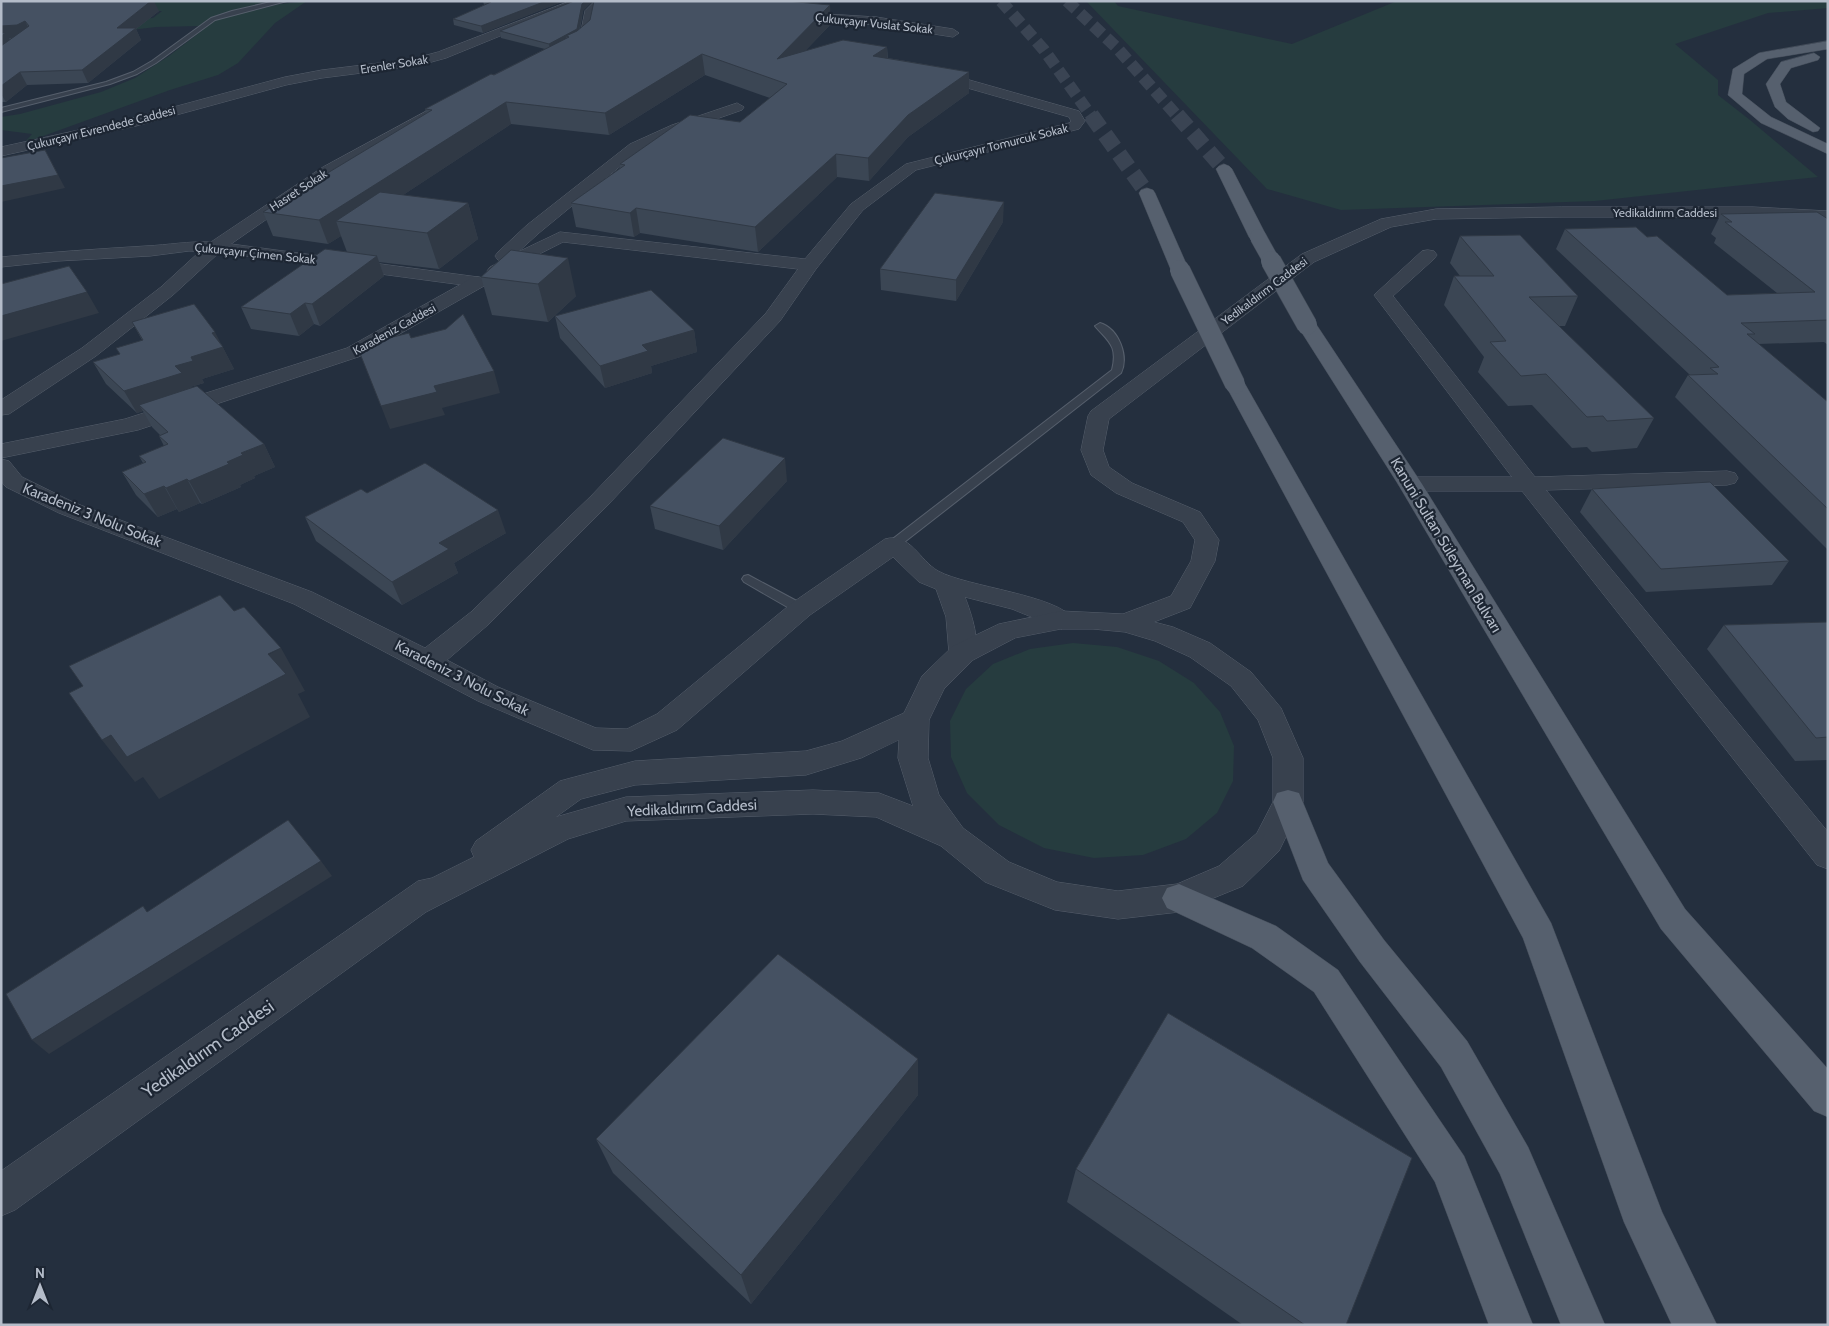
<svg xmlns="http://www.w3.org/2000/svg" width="1829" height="1326" viewBox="0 0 1829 1326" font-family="Cabin,sans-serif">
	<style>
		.green { fill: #263c3f }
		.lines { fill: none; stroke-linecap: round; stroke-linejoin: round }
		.primary-tunnel-far1 { stroke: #3a4453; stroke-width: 12; stroke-dasharray: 12 6; stroke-linecap: butt }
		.primary-tunnel { stroke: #3a4453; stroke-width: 16; stroke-dasharray: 16 8; stroke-linecap: butt }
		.service-casing { stroke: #565f6c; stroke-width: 2 }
		.minor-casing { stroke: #565f6c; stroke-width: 1 }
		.tertiary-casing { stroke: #565f6c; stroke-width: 1 }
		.primary-casing { stroke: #414a57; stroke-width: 1 }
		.service { fill: #38414e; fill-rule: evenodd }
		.minor { fill: #38414e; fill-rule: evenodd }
		.tertiary { fill: #38414e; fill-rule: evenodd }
		.primary { fill: #56606e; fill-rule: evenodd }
		.primary-bridge-far1-casing { stroke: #414a57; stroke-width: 17; stroke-linecap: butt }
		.primary-bridge-casing { stroke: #414a57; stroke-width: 21; stroke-linecap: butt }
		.primary-bridge-far1 { stroke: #56606e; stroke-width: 16 }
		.primary-bridge { stroke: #56606e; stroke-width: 20 }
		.wall { fill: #3b4654 }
		.shaded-wall { fill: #303945 }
		.building { fill: #455162; stroke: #303945 }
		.labels { text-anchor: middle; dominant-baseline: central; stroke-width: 4.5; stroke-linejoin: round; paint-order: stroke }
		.far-street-label { font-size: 12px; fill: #b4bcc9; stroke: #1d2633 }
		.street-label { font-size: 15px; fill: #b4bcc9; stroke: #1d2633 }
		.near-street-label { font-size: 18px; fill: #b4bcc9; stroke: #1d2633 }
	</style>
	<rect width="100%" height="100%" fill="#242f3e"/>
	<g class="green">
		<polygon points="120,1 268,1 219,15 200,26 156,27 123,31 101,20 153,18 162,11 140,11"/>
		<polygon points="307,1 275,23 238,63 218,75 170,90 24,143 32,134 1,130 1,117 20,114 101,92 135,78 169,56 217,19 280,4"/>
		<polygon points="1086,1 1114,1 1118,6 1292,44 1397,1 1828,1 1828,8 1768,13 1675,44 1718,80 1718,95 1750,120 1818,177 1595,201 1341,210 1267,189"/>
		<polygon points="1073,643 1117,647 1159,661 1194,683 1220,712 1234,746 1233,781 1217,813 1186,839 1143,855 1094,858 1044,848 999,825 967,793 951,757 950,721 966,689 993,664 1030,649"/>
	</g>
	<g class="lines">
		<g class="primary-tunnel-far1">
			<polyline points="1001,1 1044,50 1092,117"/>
			<polyline points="1067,1 1117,48 1178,117"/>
		</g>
		<g class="primary-tunnel">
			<polyline points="1091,115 1147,193"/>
			<polyline points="1177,115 1224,169"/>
		</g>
		<g class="service-casing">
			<g id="service">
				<polygon points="275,1 287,1 215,20 156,63 137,74 110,84 1,112 1,108 106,82 133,72 152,61 211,18 232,11"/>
				<path d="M 1100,323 C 1119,329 1129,356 1121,373 L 898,547 L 890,547 L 888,544 L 890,541 L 1112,370 C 1118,346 1109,342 1095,326 Z"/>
				<polygon points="748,575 806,606 808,609 806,612 796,612 744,582 742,579 744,576"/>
			</g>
		</g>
		<g class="minor-casing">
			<g id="minor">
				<polygon points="595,1 607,1 597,12 592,38 573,52 565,52 563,49 580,36 585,11"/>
				<polygon points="793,12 876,17 953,29 959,33 953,37 876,25 789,17 787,15"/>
				<path d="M 934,70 L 1079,111 L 1085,121 L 1079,129 L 916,170 L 863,210 L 816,269 L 780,321 L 607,506 L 489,624 L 447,660 L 498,687 L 596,728 L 627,729 L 657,714 L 792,603 L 885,539 C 910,532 919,560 938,571 C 967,587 1059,595 1074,620 L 1070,626 L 1061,629 L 1012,609 L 965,597 C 971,613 982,644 973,660 L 963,663 L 953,660 L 949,653 L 946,617 L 936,589 L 919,582 L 893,557 L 810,615 L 677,730 L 631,751 L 593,750 L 478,701 L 294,604 L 59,513 L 6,487 L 1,481 L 1,459 L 9,461 L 22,477 L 75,503 L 312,592 L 425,648 L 471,612 L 591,496 L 766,313 L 798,269 L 563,242 L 496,276 L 490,275 L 487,271 L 490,267 L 502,261 L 498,260 L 495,256 L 498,252 L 527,225 L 630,144 L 672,125 L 737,103 L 744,107 L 742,110 L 682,131 L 640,150 L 539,233 L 518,252 L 560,232 L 805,259 L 851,204 L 906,164 L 1069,123 L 1071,121 L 1069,117 L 929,77 L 928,74 Z"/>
				<path d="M 434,107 L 439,108 L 441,111 L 439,114 L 333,173 L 231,244 L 478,277 L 484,278 L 487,282 L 484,286 L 478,287 L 215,252 L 189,251 L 150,256 L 58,261 L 1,267 L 1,257 C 50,252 98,249 146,246 C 168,245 189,241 211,242 L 323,167 Z"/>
				<polygon points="1428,250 1434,251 1437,255 1434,259 1393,296 1535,477 1727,471 1735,473 1738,478 1735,483 1727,485 1546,490 1828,832 1828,869 1817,865 1522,491 1410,491 1402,489 1398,484 1402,479 1410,477 1512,477 1374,295 1422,251"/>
			</g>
		</g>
		<g class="tertiary-casing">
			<g id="tertiary">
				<polygon points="570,1 586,1 446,58 417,66 322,78 286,85 136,126 1,156 1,147 129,119 285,77 322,70 412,59 438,52"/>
				<path d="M 1562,207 L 1753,207 L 1828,211 L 1828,221 L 1753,217 L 1562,217 L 1436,219 L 1391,227 L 1314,262 L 1109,419 L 1103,450 L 1109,467 L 1132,483 L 1200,512 L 1219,540 L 1215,561 L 1190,608 L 1154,622 L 1173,627 L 1210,643 L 1251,672 L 1281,708 L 1303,758 L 1303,802 L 1279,851 L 1243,886 L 1179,912 L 1118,919 L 1055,910 L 985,882 L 941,846 L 876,817 L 813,814 L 626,821 L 568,839 L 426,912 L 15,1210 L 1,1216 L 1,1171 L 418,881 L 432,878 L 474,857 L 471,850 L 476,841 L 560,781 L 571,778 L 635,761 L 806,751 L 842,741 L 904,713 L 922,676 L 953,646 L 999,624 L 1061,611 L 1123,614 L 1171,596 L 1191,561 L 1195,540 L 1183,522 L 1116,493 L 1091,475 L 1081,450 L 1088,416 L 1091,411 L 1302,254 L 1381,219 L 1436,209 ZM 1061,629 L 1093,629 L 1125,632 L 1155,641 L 1190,657 L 1231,686 L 1258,720 L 1273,758 L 1273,802 L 1257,833 L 1219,866 L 1177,884 L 1118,891 L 1057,882 L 1009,862 L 963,828 L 939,795 L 928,758 L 929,720 L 944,689 L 973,660 L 1015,638 ZM 899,740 L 898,758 L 913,806 L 879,793 L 813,790 L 626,797 L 556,817 L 581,799 L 635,785 L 806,775 L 861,758 Z"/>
				<polygon points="215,242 221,243 224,247 221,251 173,295 96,356 9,414 1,415 1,400 82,348 161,287 209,243"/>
				<polygon points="478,277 484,278 487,282 484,286 361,356 138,430 1,458 1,444 125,419 347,348 472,278"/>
			</g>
		</g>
		<g class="primary-casing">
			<g id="primary">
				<polygon points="1828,41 1828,49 1767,59 1744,74 1742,94 1771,117 1828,144 1828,154 1761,123 1728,95 1733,69 1759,53"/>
				<polygon points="1814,53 1820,57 1818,60 1791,68 1780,84 1786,102 1820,128 1818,131 1813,132 1788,119 1775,107 1766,84 1781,62"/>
				<polygon points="1224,164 1229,166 1232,169 1267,237 1264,241 1252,241 1249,237 1216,169 1219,166"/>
				<polygon points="1147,188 1153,190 1155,193 1189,270 1186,274 1180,275 1174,274 1171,270 1139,193 1141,190"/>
				<polygon points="1307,319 1314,321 1422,484 1685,909 1828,1069 1828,1117 1814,1111 1661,929 1398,484 1297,325 1300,321"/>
				<polygon points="1235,378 1242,380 1245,384 1551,923 1662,1212 1717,1325 1672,1325 1624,1222 1523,938 1225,384 1228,380"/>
				<polygon points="1288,790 1299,793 1328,863 1384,940 1467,1041 1528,1147 1605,1325 1561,1325 1500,1174 1441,1067 1360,962 1303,880 1273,802 1277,793"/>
				<polygon points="1179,884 1276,926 1338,970 1464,1156 1533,1325 1489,1325 1435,1182 1314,992 1252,948 1167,908 1162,898 1167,888"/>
			</g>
		</g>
		<use href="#service" class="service"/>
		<use href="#minor" class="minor"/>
		<use href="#tertiary" class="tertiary"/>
		<use href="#primary" class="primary"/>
		<g class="primary-bridge-far1-casing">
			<polyline id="primary-bridge-far1" points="1258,237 1272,262"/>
		</g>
		<g class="primary-bridge-casing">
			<g id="primary-bridge">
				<polyline points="1271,261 1307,325"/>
				<polyline points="1180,270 1235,384"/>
			</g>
		</g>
		<use href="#primary-bridge-far1" class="primary-bridge-far1"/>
		<use href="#primary-bridge" class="primary-bridge"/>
	</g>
	<g class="wall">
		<polygon points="1,1 159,11 136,29 141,40 88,83 27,85 6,102 1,102"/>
		<polygon points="483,1 564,1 483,33 454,25 453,19 484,5"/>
		<polygon points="583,11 580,29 831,24 805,51 887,47 888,58 969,72 969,93 908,137 869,181 837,177 758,252 640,233 634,237 576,227 571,203 620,168 620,164 740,122 770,98 705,75 609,135 511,124 403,195 468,203 478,239 439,269 379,262 384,276 320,326 314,324 299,336 251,329 241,307 347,252 341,236 328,244 273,236 263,212 426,113 425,109 545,49 501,38 500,31"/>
		<polygon points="1721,214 1828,219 1828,345 1824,342 1758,344 1828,402 1828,550 1675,397 1688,375 1690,375 1556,249 1565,229 1647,237 1727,295 1777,293 1714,243 1716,238 1711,234"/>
		<polygon points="1003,222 956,301 881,290 880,269"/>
		<polygon points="1460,236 1578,296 1565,326 1558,326 1654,418 1637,448 1592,452 1587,447 1572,448 1532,405 1508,406 1478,372 1484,357 1444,305 1454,276 1460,276 1450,263"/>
		<polygon points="511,250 576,296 548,322 492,315 481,277"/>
		<polygon points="555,316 694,330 697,352 651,366 652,373 605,388 560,338"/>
		<polygon points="132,322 221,344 234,369 202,379 204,383 190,387 264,444 275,467 254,476 255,478 240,485 241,487 202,504 200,503 179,512 177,509 158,517 136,495 122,472 143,463 139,456 164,446 159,436 160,435 152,427 143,411 137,413 106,384 93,362 120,354 142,340"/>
		<polygon points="787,481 723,550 655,529 650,506"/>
		<polygon points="1592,489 1789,561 1772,585 1646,592 1580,512"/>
		<polygon points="367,493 506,533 454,563 458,573 402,605 316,541 305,517"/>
		<polygon points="1828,622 1828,760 1795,761 1707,649 1724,625"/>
		<polygon points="918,1059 918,1095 751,1304 613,1173 596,1139"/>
		<polygon points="1076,1169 1346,1325 1243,1325 1067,1202"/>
	</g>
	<g class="shaded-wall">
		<polygon points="151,1 154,1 159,11 136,29 141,40 88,83 82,70 117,28"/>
		<polygon points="546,1 564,1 483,33 481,26"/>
		<polygon points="585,1 593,1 583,11 578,36 569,37 566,36 567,42 550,51 549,44"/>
		<polygon points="830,5 831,24 778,79 777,59"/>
		<polygon points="25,21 31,33 23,37 9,38 13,45 1,54 1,26"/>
		<polygon points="887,47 888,68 873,56"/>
		<polygon points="702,54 705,75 609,135 605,113"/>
		<polygon points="20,72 27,85 6,102 1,94 1,86"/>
		<polygon points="969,72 969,93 908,137 869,181 868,158 908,115"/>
		<polygon points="506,102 511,124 359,224 336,221 341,236 328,244 319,220"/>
		<polygon points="45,150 65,188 1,202 1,186"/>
		<polygon points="836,154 837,177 758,252 755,227"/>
		<polygon points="1004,202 1003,222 956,301 956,280"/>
		<polygon points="468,203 478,239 439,269 427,233"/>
		<polygon points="636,208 640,233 634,237 630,213"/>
		<polygon points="377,256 384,276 320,326 312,304"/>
		<polygon points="568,258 576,296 548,322 538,284"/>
		<polygon points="87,292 99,313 1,341 1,316"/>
		<polygon points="305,303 314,324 299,336 290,314"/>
		<polygon points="694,330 697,352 651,366 652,373 605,388 600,366 642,345"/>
		<polygon points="215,332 234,369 202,379 204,383 190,387 194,395 139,405 143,411 137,413 124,391 175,366 191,357 212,333"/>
		<polygon points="494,371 500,393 442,408 445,415 390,429 381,406 434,386"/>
		<polygon points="264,444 275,467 254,476 255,478 240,485 241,487 202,504 189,481 227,462 241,453"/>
		<polygon points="785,458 787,481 723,550 719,526"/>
		<polygon points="187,479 200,503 179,512 166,488"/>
		<polygon points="164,486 177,509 158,517 144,494"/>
		<polygon points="498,510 506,533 454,563 458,573 402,605 392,582 439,543"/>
		<polygon points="281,648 305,691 298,694 310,717 159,799 143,777 135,782 102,740"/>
		<polygon points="321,861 332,876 49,1054 32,1040"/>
		<polygon points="918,1059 918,1095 751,1304 741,1275"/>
	</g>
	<g class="building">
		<polygon points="1,1 151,1 117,28 136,28 82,70 20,72 1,86 1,46 29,26 25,21 17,25 1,26"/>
		<polygon points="485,1 546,1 481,26 453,19 491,2"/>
		<polygon points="574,1 585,1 582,4 577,29 549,44 500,31"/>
		<polygon points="594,1 787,1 830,5 777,59 843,40 887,47 873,56 969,72 908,115 868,158 836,154 755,227 636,208 630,213 571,203 625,165 620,164 690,115 740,122 787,84 702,54 605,113 506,102 319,220 263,212 432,110 425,109 491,74 494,75 569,37 566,36 577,31 590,20"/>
		<polygon points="1,33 6,33 1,36"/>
		<polygon points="45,150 58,175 1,186 1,158"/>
		<polygon points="380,192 468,203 427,233 336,221"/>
		<polygon points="935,193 1004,202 956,280 880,269"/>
		<polygon points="1817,212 1828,219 1828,320 1741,323 1755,334 1747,334 1828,402 1828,509 1688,375 1718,374 1710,368 1719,367 1565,229 1636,227 1647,237 1657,236 1727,295 1815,292 1725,222 1732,222 1721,214"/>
		<polygon points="1520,235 1578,296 1529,297 1654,418 1607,421 1603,416 1587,417 1546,374 1521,376 1490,342 1506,341 1454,276 1494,276 1460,236"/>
		<polygon points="325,249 377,256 312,304 305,303 290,314 241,307"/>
		<polygon points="511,250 568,258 538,284 481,277"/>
		<polygon points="69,266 87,292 1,316 1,284"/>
		<polygon points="651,290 694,330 642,345 648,351 600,366 555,316"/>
		<polygon points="194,304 215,332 212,333 223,347 191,357 193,361 175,366 182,373 124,391 93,362 120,354 116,348 143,340 132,322"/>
		<polygon points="463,314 494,371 434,386 437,392 381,406 357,346 409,333 411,338 446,329"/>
		<polygon points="197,386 264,444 241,453 243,455 227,462 229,464 189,481 187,479 166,488 164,486 144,494 122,472 146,462 139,456 168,444 159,436 168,432 139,405"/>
		<polygon points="723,438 785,458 719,526 650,506"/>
		<polygon points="425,463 498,510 439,543 449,549 392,582 305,517 361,489 367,493"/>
		<polygon points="1710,482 1789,561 1661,569 1592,489"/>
		<polygon points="220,595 234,611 244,607 281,648 268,654 286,674 127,757 111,735 102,740 69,693 83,686 69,666"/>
		<polygon points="1828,622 1828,737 1816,738 1724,625"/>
		<polygon points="288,820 321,861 32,1040 6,994 143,906 147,912"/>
		<polygon points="778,954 918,1059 741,1275 596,1139"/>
		<polygon points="1168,1013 1412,1158 1346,1325 1305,1325 1076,1169"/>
	</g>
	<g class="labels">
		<g class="far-street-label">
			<text transform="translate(874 23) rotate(6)">Çukurçayır Vuslat Sokak</text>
			<text transform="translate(394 64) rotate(-9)">Erenler Sokak</text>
			<text transform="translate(101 128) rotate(-14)">Çukurçayır Evrendede Caddesi</text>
			<text transform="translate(1001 144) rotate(-14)">Çukurçayır Tomurcuk Sokak</text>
			<text transform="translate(298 190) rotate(-33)">Hasret Sokak</text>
			<text x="1665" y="212">Yedikaldırım Caddesi</text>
			<text transform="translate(255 253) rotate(6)">Çukurçayır Çimen Sokak</text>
			<text transform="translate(1264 291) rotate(-37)">Yedikaldırım Caddesi</text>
			<text transform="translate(394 329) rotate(-29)">Karadeniz Caddesi</text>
		</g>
		<g class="street-label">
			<text transform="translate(92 515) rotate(22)">Karadeniz 3 Nolu Sokak</text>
			<text transform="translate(1446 545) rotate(59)">Kanuni Sultan Süleyman Bulvarı</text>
			<text transform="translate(462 678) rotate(27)">Karadeniz 3 Nolu Sokak</text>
			<text transform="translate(692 808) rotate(-3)">Yedikaldırım Caddesi</text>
		</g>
		<g class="near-street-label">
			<text transform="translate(208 1049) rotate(-35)">Yedikaldırım Caddesi</text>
		</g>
	</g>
	<rect width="1829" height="1326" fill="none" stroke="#b4bcc9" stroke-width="5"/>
	<g transform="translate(40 1286)" stroke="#1d2633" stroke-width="4" paint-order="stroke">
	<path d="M0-4L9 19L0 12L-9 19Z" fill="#b4bcc9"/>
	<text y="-8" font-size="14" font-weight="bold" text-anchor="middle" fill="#b4bcc9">N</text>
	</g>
</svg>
